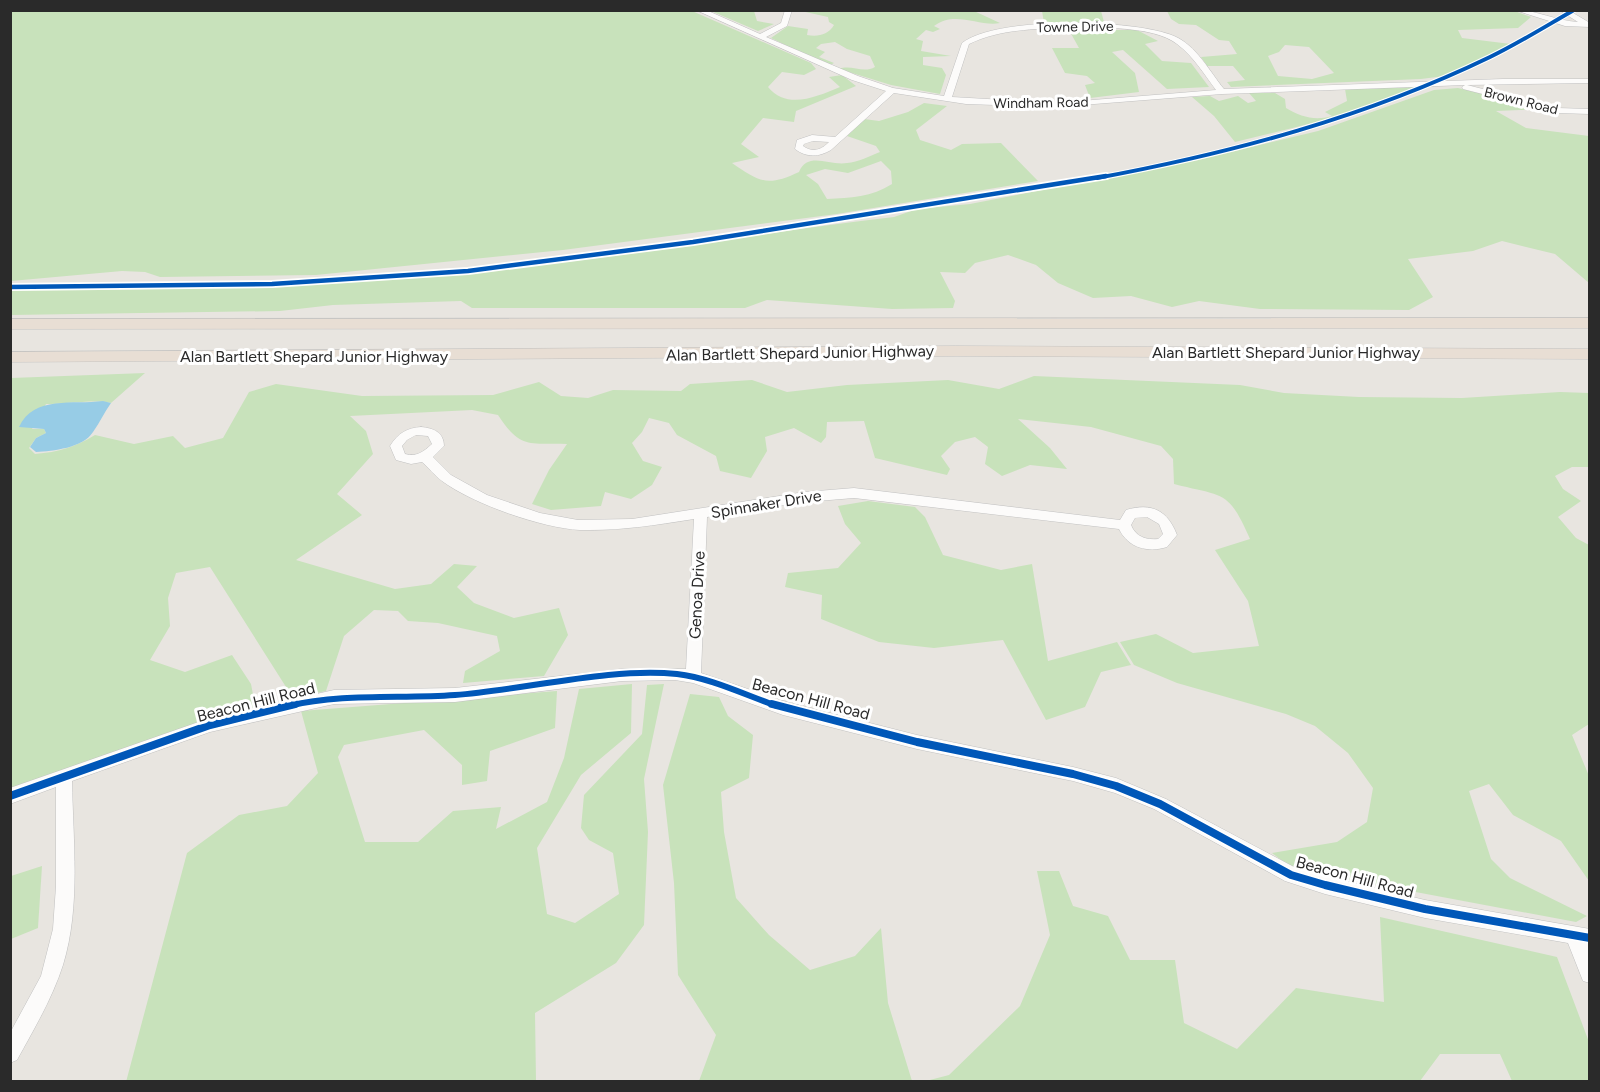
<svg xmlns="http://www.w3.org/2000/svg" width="1600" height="1092" viewBox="0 0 1600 1092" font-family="Figtree,sans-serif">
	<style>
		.green { fill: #c8e2bb; fill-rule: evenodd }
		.water { fill: #97cce6 }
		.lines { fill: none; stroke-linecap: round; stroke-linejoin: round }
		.minor-casing { stroke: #c1c1c1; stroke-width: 1 }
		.highway-casing { stroke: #c4c3c1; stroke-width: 1 }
		.minor { fill: #fcfbfa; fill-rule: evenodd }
		.highway { fill: #e8ded4; fill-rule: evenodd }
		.cycleway-far3-casing { stroke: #fff; stroke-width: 6 }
		.cycleway-far2-casing { stroke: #fff; stroke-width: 8 }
		.cycleway-far1-casing { stroke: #fff; stroke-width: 10 }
		.cycleway-casing { stroke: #fff; stroke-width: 11 }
		.cycleway-far3 { stroke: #0057b8; stroke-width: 4 }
		.cycleway-far2 { stroke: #0057b8; stroke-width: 4.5 }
		.cycleway-far1 { stroke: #0057b8; stroke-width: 6 }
		.cycleway { stroke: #0057b8; stroke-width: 8 }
		.labels { text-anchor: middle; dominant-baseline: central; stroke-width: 6; stroke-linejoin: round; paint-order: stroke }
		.far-street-label { font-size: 14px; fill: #2a2a2a; stroke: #fff }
		.street-label { font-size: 16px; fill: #2a2a2a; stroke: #fff }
	</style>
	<rect width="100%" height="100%" fill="#e8e5e0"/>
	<g class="green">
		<path d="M 1512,10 L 1531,17 L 1518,28 L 1458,30 L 1462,38 L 1511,44 L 1445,76 L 1421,79 L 1231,87 L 1227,82 L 1245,80 L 1233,66 L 1207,66 L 1201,57 L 1237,54 L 1229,41 L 1219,40 L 1196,25 L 1179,24 L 1171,19 L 1167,11 ZM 1285,45 L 1309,47 L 1334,73 L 1312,79 L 1278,76 L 1268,56 L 1279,52 Z"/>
		<path d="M 11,11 L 692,11 L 811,63 L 816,69 L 804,75 L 782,72 L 768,87 C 787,110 816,97 840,87 L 829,77 L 842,75 L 856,86 L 796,111 L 794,122 L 763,118 L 741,144 L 759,157 L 732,163 C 760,182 767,187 799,172 C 808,151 829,166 847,163 C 858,162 870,156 880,152 L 876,146 L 847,136 L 864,119 L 879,121 L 908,112 L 924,103 L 947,106 L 916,130 L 920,140 L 951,150 L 962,144 L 1001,143 L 1038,181 L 837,214 L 563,250 L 316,275 L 160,277 L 145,272 L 122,271 L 11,281 ZM 881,161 L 891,171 L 892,184 C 872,197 850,198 827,199 L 818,184 L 806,175 L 825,169 L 848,173 Z"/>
		<polygon points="711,11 754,11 757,21 774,24 758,31"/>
		<path d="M 801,11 L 974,11 L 1000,23 C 979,27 955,10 934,26 L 940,29 L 933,32 L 926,30 L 916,39 L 923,41 L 921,51 L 951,56 L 923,57 L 923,65 L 942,68 L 946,75 L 940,94 L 891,85 L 839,69 C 851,64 863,74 875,67 L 870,56 L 847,49 L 835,42 L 821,44 L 816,48 L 825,52 L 819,57 L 834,63 L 828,66 L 771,38 L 788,26 L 808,29 L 807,35 C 818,37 828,35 834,25 L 829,22 L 828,17 Z"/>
		<polygon points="1042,11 1101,11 1104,22 1044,23"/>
		<polygon points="1069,30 1137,30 1158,41 1145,44 1162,61 1191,63 1209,87 1167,89 1123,50 1112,52 1135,73 1139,92 1090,98 1085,85 1095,83 1087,76 1065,73 1052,48 1079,48"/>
		<path d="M 1416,87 C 1359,114 1296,127 1235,142 L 1214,116 L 1192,97 L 1210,96 L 1219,101 L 1238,96 L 1248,103 L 1256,101 L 1249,93 L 1275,93 L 1285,99 L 1286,108 C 1301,117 1315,121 1332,116 L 1325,112 L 1347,101 L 1345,89 Z"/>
		<path d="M 1458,88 L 1547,109 L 1496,111 L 1526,128 L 1589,136 L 1589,283 L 1555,254 L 1502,241 L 1473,251 L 1408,259 L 1433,297 L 1409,310 L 1260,309 L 1199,301 L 1172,307 L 1131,296 L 1093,298 L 1058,283 L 1036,265 L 1008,255 L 975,263 L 965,273 L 940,272 L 955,301 L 953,308 L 892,309 L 767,300 L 745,308 L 472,308 L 461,301 L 333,305 L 280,311 L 11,315 L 10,290 C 185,291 357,284 530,266 C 652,253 772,231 894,217 L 917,209 L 970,204 L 1198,160 L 1318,131 L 1434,90 Z"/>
		<path d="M 145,373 L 111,403 C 97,399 63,404 46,404 L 32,429 L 44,429 L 46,433 L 36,438 L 29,448 L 35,454 C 59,452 75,447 95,435 L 134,444 L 173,436 L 185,448 L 223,438 L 249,392 L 276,384 L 362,396 L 493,395 L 539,382 L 561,396 L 588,398 L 613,390 L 681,391 L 690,384 L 752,380 L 787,392 L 847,385 L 948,380 L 999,389 L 1034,376 L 1240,385 L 1284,393 L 1359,397 L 1462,398 L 1560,392 L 1589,393 L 1589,467 L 1572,467 L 1555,476 L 1563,489 L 1581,501 L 1558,517 L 1576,538 L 1589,545 L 1589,724 L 1572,735 L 1589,776 L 1589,881 L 1561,841 L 1513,815 L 1489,784 L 1469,791 L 1491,859 L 1510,878 L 1587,916 L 1576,922 L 1293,869 L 1272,853 L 1337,842 L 1367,822 L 1373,788 L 1348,753 L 1315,726 L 1286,714 L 1177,683 L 1134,665 L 1120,642 L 1156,634 L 1193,653 L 1259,646 L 1248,601 L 1215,550 L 1250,539 C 1228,489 1224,497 1174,484 L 1173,459 L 1161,446 L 1091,427 L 1018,419 L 1050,448 L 1067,469 L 1030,465 L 1002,476 L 985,464 L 988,447 L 975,437 L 955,442 L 941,456 L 950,469 L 947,475 L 875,458 L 864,421 L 827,422 L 826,437 L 821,443 L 794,428 L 765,437 L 767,451 L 751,478 L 720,471 L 716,456 L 677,435 L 669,423 L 649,418 L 642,432 L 632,443 L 643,461 L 662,467 L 652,485 L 631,499 L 605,492 L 601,506 L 551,510 L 532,504 L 549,470 L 567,444 C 529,443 520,449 498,415 L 472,410 L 350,416 L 366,431 L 373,454 L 337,494 L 362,515 L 296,560 L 395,589 L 431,584 L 454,564 L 477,566 L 457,587 L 474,603 L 514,618 L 559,608 L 568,635 L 544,676 L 463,683 L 465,671 L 500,651 L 497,636 L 438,623 L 408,621 L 398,611 L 374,610 L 344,636 L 326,691 L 293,698 L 210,567 L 176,573 L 168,598 L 170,626 L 150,660 L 185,672 L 232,655 L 251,684 L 256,710 L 11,788 L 11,378 Z"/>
		<polygon points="868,501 915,507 925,517 943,555 1001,570 1032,564 1048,661 1117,642 1131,665 1101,672 1085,707 1046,720 1003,640 934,648 879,642 821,619 822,595 785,587 788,573 838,568 861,543 845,524 838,506"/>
		<polygon points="632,684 631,733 581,775 537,848 547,914 575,923 619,894 613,853 589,840 581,828 584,795 642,734 647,685 664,684 644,779 648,832 644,925 616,963 535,1013 536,1081 126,1082 187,853 239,815 287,806 318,773 301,711 557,691 555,728 490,751 487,781 462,785 462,765 424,730 344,745 338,757 365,842 418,842 453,811 501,807 496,829 547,802 564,758 579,689"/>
		<polygon points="690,694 719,697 728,716 753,735 749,778 721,792 724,832 736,898 769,935 810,970 855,956 881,928 888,1003 912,1081 699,1081 716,1035 678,975 674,883 663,785"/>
		<polygon points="42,866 38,928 11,939 11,876"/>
		<polygon points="1037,871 1059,871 1073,906 1108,916 1130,960 1175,960 1184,1023 1237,1049 1296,988 1384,1002 1380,917 1557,957 1589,1042 1589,1081 1512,1081 1500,1054 1440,1054 1420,1081 926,1081 949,1075 1020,1006 1050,935"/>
	</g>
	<path class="water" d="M 103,401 L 111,403 C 104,413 100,422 93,432 C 83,448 53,451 36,452 L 30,447 L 36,438 L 46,433 L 44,429 L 19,427 C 34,395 73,405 103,401 Z"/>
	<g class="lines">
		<g class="minor-casing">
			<g id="minor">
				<path d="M 696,10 L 706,10 L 760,34 L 781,23 L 785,10 L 792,10 L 787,26 L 766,37 L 858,76 L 893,88 L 944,96 L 962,43 C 997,16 1134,19 1174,36 C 1196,45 1210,72 1224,89 L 1503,79 L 1590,79 L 1590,83 L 1467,85 L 1557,108 L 1590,109 L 1590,114 L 1557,113 L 1463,89 L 1462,87 L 1465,85 L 1222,94 L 1056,107 L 966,104 L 894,93 L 831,150 C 819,157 807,158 795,149 L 797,140 L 812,135 L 835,137 L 886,91 L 852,80 ZM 1067,28 C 1098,28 1152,25 1177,44 C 1193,56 1204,74 1216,90 L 1056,103 L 952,97 L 969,44 C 1000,29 1034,29 1067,28 ZM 813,141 L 829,142 C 821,150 813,153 803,146 L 804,144 Z"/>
				<path d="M 1515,10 C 1537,10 1556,21 1578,22 L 1559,10 L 1568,10 L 1590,23 L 1590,27 L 1565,26 Z"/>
				<path d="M 421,427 C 433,428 444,432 444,446 L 433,457 L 451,475 L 487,495 L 540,513 L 578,520 L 632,519 L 805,492 L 854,488 L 1120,520 L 1126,510 C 1152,502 1168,511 1177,535 L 1167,547 C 1148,553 1128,548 1119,529 L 854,498 L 805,502 L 707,517 L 701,673 L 783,701 L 917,735 L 1073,767 L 1116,778 L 1166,799 L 1294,867 L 1325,876 L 1425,900 L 1590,929 L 1590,947 L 1588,947 L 1590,983 L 1583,981 L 1568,943 L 1425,918 L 1325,894 L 1285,881 L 1154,809 L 1115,793 L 1073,781 L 917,749 L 783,715 L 693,683 L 675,680 L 622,681 L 455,702 L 334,704 L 210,732 L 72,781 C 73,841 81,906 63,965 C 52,999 34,1029 17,1060 L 10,1063 L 10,1033 L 41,976 L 53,929 L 56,886 L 56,787 L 10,804 L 10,788 L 210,718 L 334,690 L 455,688 L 622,669 L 686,669 L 694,519 C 656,525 619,531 580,530 C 542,528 473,504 442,481 C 435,476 429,468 422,462 L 411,464 L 396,460 L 390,446 C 398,433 407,428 421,427 ZM 416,435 L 428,436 L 432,444 C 423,452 417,457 405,454 L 402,446 L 407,440 ZM 1147,517 L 1159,524 L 1163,534 L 1158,539 C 1146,540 1136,537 1131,525 L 1135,518 Z"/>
			</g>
		</g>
		<g class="highway-casing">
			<g id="highway">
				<polygon points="1590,318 1590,328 10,329 10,319"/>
				<polygon points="956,346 1590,349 1590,359 956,356 10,362 10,352"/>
			</g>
		</g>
		<use href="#minor" class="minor"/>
		<use href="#highway" class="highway"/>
		<g class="cycleway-far3-casing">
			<path id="cycleway-far3" d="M 1097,178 C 1232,153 1366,117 1490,57 C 1519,43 1546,26 1574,10"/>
		</g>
		<g class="cycleway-far2-casing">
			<polyline id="cycleway-far2" points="10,287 272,284 468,271 693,242 1106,176"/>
		</g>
		<g class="cycleway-far1-casing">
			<path id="cycleway-far1" d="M 288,706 C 343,693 399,699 455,695 C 524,690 610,667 677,674 C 711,678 745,695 777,706"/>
		</g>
		<g class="cycleway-casing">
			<g id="cycleway">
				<polyline points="772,704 917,742 1073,774 1116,786 1160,804 1291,875 1325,885 1425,909 1590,938"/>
				<polyline points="10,796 210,725 295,704"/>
			</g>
		</g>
		<use href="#cycleway-far3" class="cycleway-far3"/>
		<use href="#cycleway-far2" class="cycleway-far2"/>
		<use href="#cycleway-far1" class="cycleway-far1"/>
		<use href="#cycleway" class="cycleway"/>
	</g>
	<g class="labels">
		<g class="far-street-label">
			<text transform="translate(1075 27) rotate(-1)">Towne Drive</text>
			<text transform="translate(1521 101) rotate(14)">Brown Road</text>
			<text transform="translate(1041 103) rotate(-1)">Windham Road</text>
		</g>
		<g class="street-label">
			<text x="1286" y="352">Alan Bartlett Shepard Junior Highway</text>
			<text transform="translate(800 353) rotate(-1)">Alan Bartlett Shepard Junior Highway</text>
			<text x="314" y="356">Alan Bartlett Shepard Junior Highway</text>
			<text transform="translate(766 504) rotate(-9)">Spinnaker Drive</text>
			<text transform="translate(697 595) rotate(-87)">Genoa Drive</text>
			<text transform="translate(811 699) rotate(15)">Beacon Hill Road</text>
			<text transform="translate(256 702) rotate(-14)">Beacon Hill Road</text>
			<text transform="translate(1355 877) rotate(15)">Beacon Hill Road</text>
		</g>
	</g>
	<rect width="1600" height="1092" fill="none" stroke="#2a2a2a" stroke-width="24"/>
</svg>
